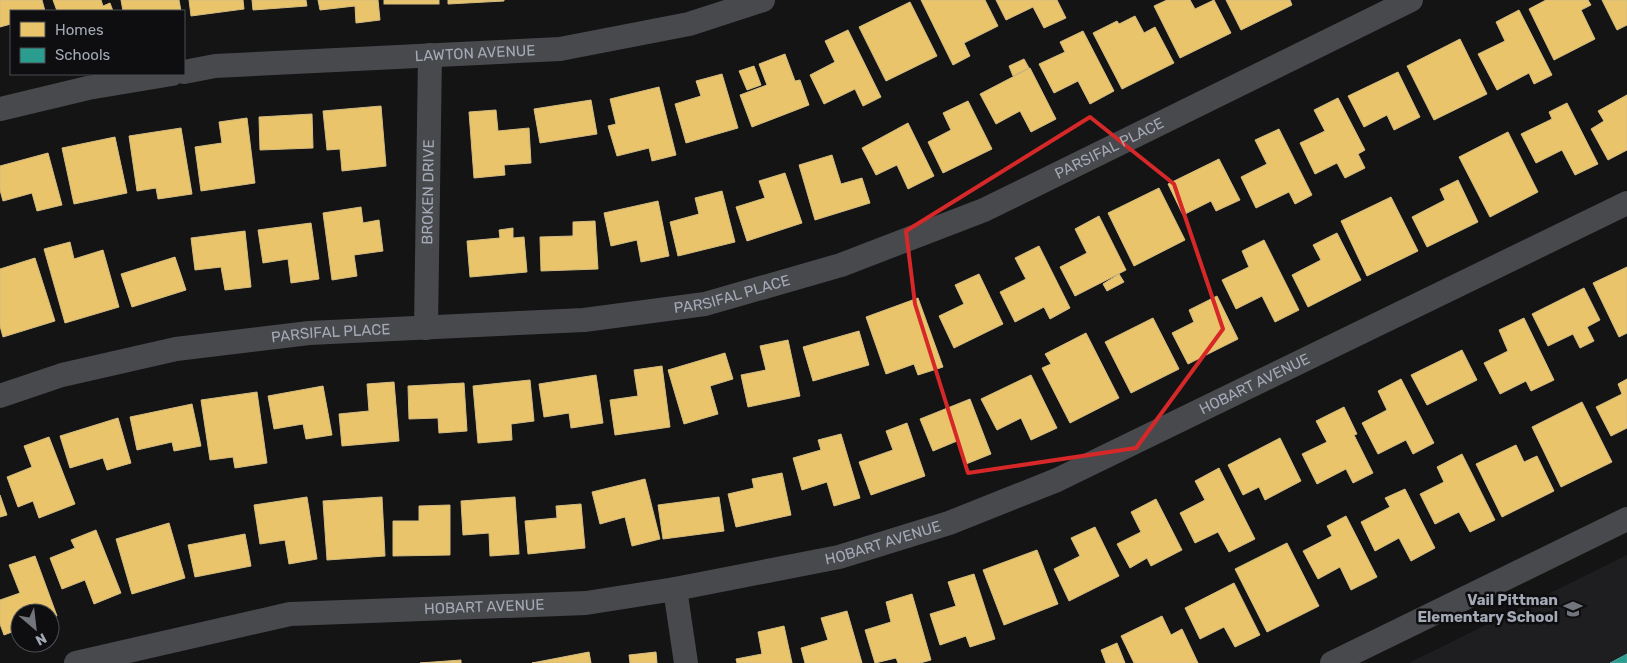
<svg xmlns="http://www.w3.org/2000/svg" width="1627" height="663" viewBox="0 0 1627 663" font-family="Rubik,sans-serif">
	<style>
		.built { fill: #1e1e20 }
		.homes { fill: #e9c46a; stroke: #d4bc81 }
		.schools { fill: #2a9d8f; stroke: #4fa19b }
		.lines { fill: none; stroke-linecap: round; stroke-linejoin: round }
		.minor { stroke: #48494d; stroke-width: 24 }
		.marked { fill: none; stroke: #d62828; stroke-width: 4; stroke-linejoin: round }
		.labels { text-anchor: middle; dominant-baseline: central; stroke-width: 5; stroke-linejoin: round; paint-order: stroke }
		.street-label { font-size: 15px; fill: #a4a9b6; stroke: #0e0e10 }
		.poi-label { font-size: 15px; font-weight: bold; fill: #a4a9b6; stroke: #0e0e10; text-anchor: end }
	</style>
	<rect width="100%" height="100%" fill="#141414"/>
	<polygon class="built" points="1627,555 1627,663 1409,663"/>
	<g class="homes">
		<polygon points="0,0 42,0 45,11 11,11 11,24 0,27"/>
		<polygon points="53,0 101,0 103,6 110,3 113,11 57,11"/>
		<polygon points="121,0 179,0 181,11 123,11"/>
		<polygon points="189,0 243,0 244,9 191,16"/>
		<polygon points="252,0 306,0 307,6 253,10"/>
		<polygon points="318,0 378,0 380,20 356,23 355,6 320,10"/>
		<rect x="384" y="0" width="55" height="4"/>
		<polygon points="448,0 504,0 504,1 448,4"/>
		<polygon points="921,0 985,0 998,26 964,43 970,56 953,65"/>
		<polygon points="996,0 1057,0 1066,18 1044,28 1033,7 1006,20"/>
		<polygon points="1167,0 1190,0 1195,9 1214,0 1231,33 1180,58 1154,6"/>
		<polygon points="1226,0 1290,0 1292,5 1241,30"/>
		<polygon points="1546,0 1588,0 1591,5 1581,10 1595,39 1554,60 1529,9"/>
		<polygon points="1602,0 1627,0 1627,25 1617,30"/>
		<polygon points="910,2 937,56 886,81 859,27"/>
		<polygon points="1519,10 1552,75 1534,84 1529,73 1497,90 1478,54 1505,41 1496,22"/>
		<polygon points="1135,16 1144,33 1155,27 1174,63 1122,89 1093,33 1117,21 1119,24"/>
		<polygon points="848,30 881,97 863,106 855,89 824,104 810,75 835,62 825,41"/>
		<polygon points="1083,31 1114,91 1090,104 1078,81 1054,93 1039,64 1065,52 1060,42"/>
		<polygon points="1460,39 1487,94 1434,120 1407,66"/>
		<polygon points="785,54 795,81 800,80 809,105 752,127 740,95 767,85 759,64"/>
		<polygon points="1024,59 1029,68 1013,76 1009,66"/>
		<polygon points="754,66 761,85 747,90 739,71"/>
		<polygon points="1030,68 1056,119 1031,132 1020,111 996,124 980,94"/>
		<polygon points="1398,72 1420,117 1394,130 1387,115 1364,127 1348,96"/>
		<polygon points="722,74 738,128 686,143 675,104 701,96 696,81"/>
		<polygon points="659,87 676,155 652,161 649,148 617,156 608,126 616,124 610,99"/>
		<polygon points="1627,95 1627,150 1608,160 1591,129 1604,121 1598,111"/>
		<polygon points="1338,98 1365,150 1358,154 1365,168 1345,178 1337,163 1315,174 1300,143 1325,131 1314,110"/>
		<polygon points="591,100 597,134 540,143 534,109"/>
		<polygon points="968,101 992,149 943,173 928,142 951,130 943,113"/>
		<polygon points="1567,103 1598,164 1575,175 1562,150 1536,163 1521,134 1552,119 1549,112"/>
		<polygon points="381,106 386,166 342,171 340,149 327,150 323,111"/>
		<polygon points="496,110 498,131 529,128 531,163 504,165 505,175 474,178 469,112"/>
		<polygon points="312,114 313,148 260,150 259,117"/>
		<polygon points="247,118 255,183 201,191 195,147 222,143 219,122"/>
		<polygon points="908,123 934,176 908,189 897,165 876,175 862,148"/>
		<polygon points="181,128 192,194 158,199 156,188 137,191 129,136"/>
		<polygon points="1279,129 1312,195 1295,204 1289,192 1256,208 1241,177 1267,164 1255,140"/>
		<polygon points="1508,132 1538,192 1490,217 1459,157"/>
		<polygon points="115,137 127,193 74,204 62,148"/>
		<polygon points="48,153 62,205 37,211 32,193 3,201 0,190 0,166"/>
		<polygon points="832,155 841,184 862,178 870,203 815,220 799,165"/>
		<polygon points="1219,159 1240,200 1216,211 1211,201 1183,215 1168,184"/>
		<polygon points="785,173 802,223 747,241 736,207 765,198 759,181"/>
		<polygon points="1458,180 1478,222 1427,247 1412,217 1445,200 1440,189"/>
		<polygon points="1159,188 1185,240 1134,266 1108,213"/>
		<polygon points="722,191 735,242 678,256 670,222 699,214 695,198"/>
		<polygon points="1391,197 1418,251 1367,276 1341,221"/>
		<polygon points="658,201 669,256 641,262 637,240 611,246 604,213"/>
		<polygon points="361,207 363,223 379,220 383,251 354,255 357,276 332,280 323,213"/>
		<polygon points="1099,216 1126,270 1075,296 1060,267 1087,253 1075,229"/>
		<polygon points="595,221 598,269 541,271 540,237 573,236 573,222"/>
		<polygon points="311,223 319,279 291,283 288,259 263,263 258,230"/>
		<polygon points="513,228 513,238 524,237 527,272 470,277 467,241 500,238 499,230"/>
		<polygon points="245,231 251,287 225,290 221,267 195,270 191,238"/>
		<polygon points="1337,233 1361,280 1308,307 1292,275 1321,260 1313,245"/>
		<polygon points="1264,240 1299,310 1275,322 1262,296 1236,309 1222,280 1249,267 1242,251"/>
		<polygon points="70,242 74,259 103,250 119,307 65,323 44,249"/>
		<polygon points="1039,246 1070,308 1050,319 1044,307 1015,322 1000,292 1026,279 1015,258"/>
		<polygon points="175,257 186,290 132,307 121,274"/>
		<polygon points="35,258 55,321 3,337 0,326 0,269"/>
		<polygon points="1627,267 1627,333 1619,337 1593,283"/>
		<polygon points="979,274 1003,324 954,348 939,316 964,304 955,285"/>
		<polygon points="1119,274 1124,282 1107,291 1103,284"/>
		<polygon points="1584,288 1600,320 1587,327 1594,341 1580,348 1573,334 1548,346 1532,314"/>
		<polygon points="1217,296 1238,339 1188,364 1172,333 1194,322 1189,310"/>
		<polygon points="918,298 943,367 918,375 914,364 886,374 866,317"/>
		<polygon points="1153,318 1179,369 1131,393 1105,342"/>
		<polygon points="1524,318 1554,380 1531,391 1526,381 1500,394 1484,363 1508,351 1499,330"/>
		<polygon points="859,331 869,365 813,381 803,347"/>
		<polygon points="1086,333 1119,398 1070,423 1042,368 1051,364 1045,354"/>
		<polygon points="788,340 800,396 748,407 741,375 766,370 760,346"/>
		<polygon points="1462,350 1477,380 1427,405 1411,375"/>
		<polygon points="725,353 733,379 710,386 718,414 684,424 668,370"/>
		<polygon points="662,366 670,427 615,435 610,400 638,396 634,370"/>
		<polygon points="596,375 603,423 571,428 569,413 544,417 539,384"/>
		<polygon points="1031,375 1057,428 1031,440 1021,418 997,430 981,399"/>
		<polygon points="1401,379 1434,443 1413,454 1406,440 1378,454 1362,423 1387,410 1378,391"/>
		<polygon points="1627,379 1627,428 1611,436 1596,407 1622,394 1618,384"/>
		<polygon points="530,380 534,421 511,424 512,440 478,443 473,386"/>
		<polygon points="394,382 399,441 342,446 339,414 369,411 367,384"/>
		<polygon points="464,383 467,431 439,433 438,418 409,419 408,386"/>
		<polygon points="323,386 332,435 306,439 303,424 274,429 268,396"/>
		<polygon points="257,392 267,463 235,468 233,457 210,460 201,400"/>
		<polygon points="970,399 991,454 966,464 957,441 933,451 920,419"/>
		<polygon points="1582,402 1612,462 1561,487 1532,427"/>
		<polygon points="192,404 201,446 174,451 172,442 137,450 130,417"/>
		<polygon points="1344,407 1357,434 1354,435 1373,473 1353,483 1346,469 1317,484 1302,454 1327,442 1316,421"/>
		<polygon points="118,418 131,463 107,470 103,458 70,468 60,436"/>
		<polygon points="907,423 925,476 871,495 859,462 893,450 886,431"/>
		<polygon points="841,434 860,498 834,506 827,482 802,490 793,458 821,450 818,440"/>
		<polygon points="49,437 75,504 39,518 33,501 18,507 7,477 32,467 24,446"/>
		<polygon points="1280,438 1301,481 1265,500 1259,487 1243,495 1228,465"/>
		<polygon points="1516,445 1524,462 1537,456 1554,491 1502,517 1476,464"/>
		<polygon points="1462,454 1495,520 1470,532 1459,512 1435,524 1420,494 1444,482 1437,467"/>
		<polygon points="1219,468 1255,539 1229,552 1218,532 1195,543 1180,513 1205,500 1195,481"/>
		<polygon points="782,473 791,515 736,527 728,494 754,488 752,479"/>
		<polygon points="645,479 660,539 632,546 625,517 600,524 592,492"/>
		<polygon points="1405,489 1435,548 1411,561 1399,538 1375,551 1361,522 1390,507 1385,498"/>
		<polygon points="0,495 7,515 0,517"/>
		<polygon points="307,497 317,559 289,564 285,540 260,544 254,505"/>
		<polygon points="382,497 385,556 327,560 323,501"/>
		<polygon points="515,497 519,554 490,556 489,533 463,535 461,501"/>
		<polygon points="719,497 724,531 663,539 658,505"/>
		<polygon points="1156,499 1182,550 1151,566 1147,558 1130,568 1117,544 1141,532 1131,512"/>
		<polygon points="581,504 585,548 528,554 525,521 557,518 556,506"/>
		<polygon points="450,505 450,555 393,556 393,521 419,521 419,506"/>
		<polygon points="1346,516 1377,577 1351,590 1340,567 1318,579 1303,551 1332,536 1327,526"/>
		<polygon points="169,523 185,578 132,594 116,539"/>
		<polygon points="1095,527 1119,576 1069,601 1054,569 1080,556 1071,538"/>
		<polygon points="96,530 121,593 94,604 85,580 62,589 50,558 75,548 71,540"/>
		<polygon points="245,534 251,566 195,577 188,545"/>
		<polygon points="1287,543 1319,606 1267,632 1235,569"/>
		<polygon points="1037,550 1058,604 1004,625 983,570"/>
		<polygon points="35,556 57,616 50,618 50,613 20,613 20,629 4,635 0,624 0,600 20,593 9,565"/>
		<polygon points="974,574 995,639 970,647 966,636 940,645 930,614 956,606 948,582"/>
		<polygon points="1234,583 1260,635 1235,647 1224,627 1200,639 1185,608"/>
		<polygon points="912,594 931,660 920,663 898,663 896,658 875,663 865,630 891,622 886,602"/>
		<polygon points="847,611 862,663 805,663 801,648 828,640 821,618"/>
		<polygon points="1162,616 1171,635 1182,629 1198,663 1134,663 1121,636"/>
		<polygon points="784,626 792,663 737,663 736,659 762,654 758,632"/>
		<polygon points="1117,643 1125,663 1106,663 1101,650"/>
		<polygon points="589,652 591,663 532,663"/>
		<polygon points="656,652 657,663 630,663 629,655"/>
		<polygon points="461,660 461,663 420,663"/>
	</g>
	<polygon class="schools" points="1627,654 1627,663 1610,663"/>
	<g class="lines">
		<g class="minor">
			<path id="s1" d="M 184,72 L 215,66 L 560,49 L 689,24 L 763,0"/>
			<polyline points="0,109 88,88 172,74"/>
			<path id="s2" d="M 426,328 L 430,55"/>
			<path id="s3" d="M 0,396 L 62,375 L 176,349 L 309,333 L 584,320 L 705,304 L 841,265 L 984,210 L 1411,0"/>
			<polyline points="675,589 686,663"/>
			<path id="s4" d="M 76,663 L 290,614 L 586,603 L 675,589 L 839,557 L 949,523 L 1057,480 L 1627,203"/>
			<polyline points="1332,663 1627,519"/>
		</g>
	</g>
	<path class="marked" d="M 1090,117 L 1174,184 L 1223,329 L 1136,448 L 968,473 L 915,304 L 906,231 Z"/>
	<defs>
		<g id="school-bare" transform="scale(1.5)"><path d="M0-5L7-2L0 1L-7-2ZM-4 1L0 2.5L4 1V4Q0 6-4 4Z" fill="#72757d" stroke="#0e0e10" stroke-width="2.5" paint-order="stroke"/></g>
	</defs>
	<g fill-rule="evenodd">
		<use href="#school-bare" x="1573" y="609"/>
	</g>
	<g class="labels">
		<g class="street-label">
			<text stroke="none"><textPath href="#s1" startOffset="292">LAWTON AVENUE</textPath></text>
			<text stroke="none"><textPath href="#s3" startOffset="1148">PARSIFAL PLACE</textPath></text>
			<text stroke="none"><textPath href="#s2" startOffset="136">BROKEN DRIVE</textPath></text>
			<text stroke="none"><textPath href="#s3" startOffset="742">PARSIFAL PLACE</textPath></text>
			<text stroke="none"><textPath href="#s3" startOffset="338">PARSIFAL PLACE</textPath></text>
			<text stroke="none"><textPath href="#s4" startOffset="1224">HOBART AVENUE</textPath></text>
			<text stroke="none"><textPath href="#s4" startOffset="819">HOBART AVENUE</textPath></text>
			<text stroke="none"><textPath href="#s4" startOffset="414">HOBART AVENUE</textPath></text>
		</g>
		<g class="poi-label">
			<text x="1558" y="600">Vail Pittman<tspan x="1558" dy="17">Elementary School</tspan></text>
		</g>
	</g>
	<rect x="10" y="10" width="175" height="65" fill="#0e0e10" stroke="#4a4c52"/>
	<rect x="20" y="22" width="25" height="15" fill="#e9c46a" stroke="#4a4c52"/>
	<text x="55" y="35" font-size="15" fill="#a4a9b6">Homes</text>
	<rect x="20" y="48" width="25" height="15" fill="#2a9d8f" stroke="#4a4c52"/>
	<text x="55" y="60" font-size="15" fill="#a4a9b6">Schools</text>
	<g transform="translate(35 628) rotate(152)"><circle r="24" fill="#0e0e10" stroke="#4a4c52"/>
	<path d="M0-4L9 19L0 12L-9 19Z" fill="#72757d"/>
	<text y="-8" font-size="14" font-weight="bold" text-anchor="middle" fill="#a4a9b6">N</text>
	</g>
</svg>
